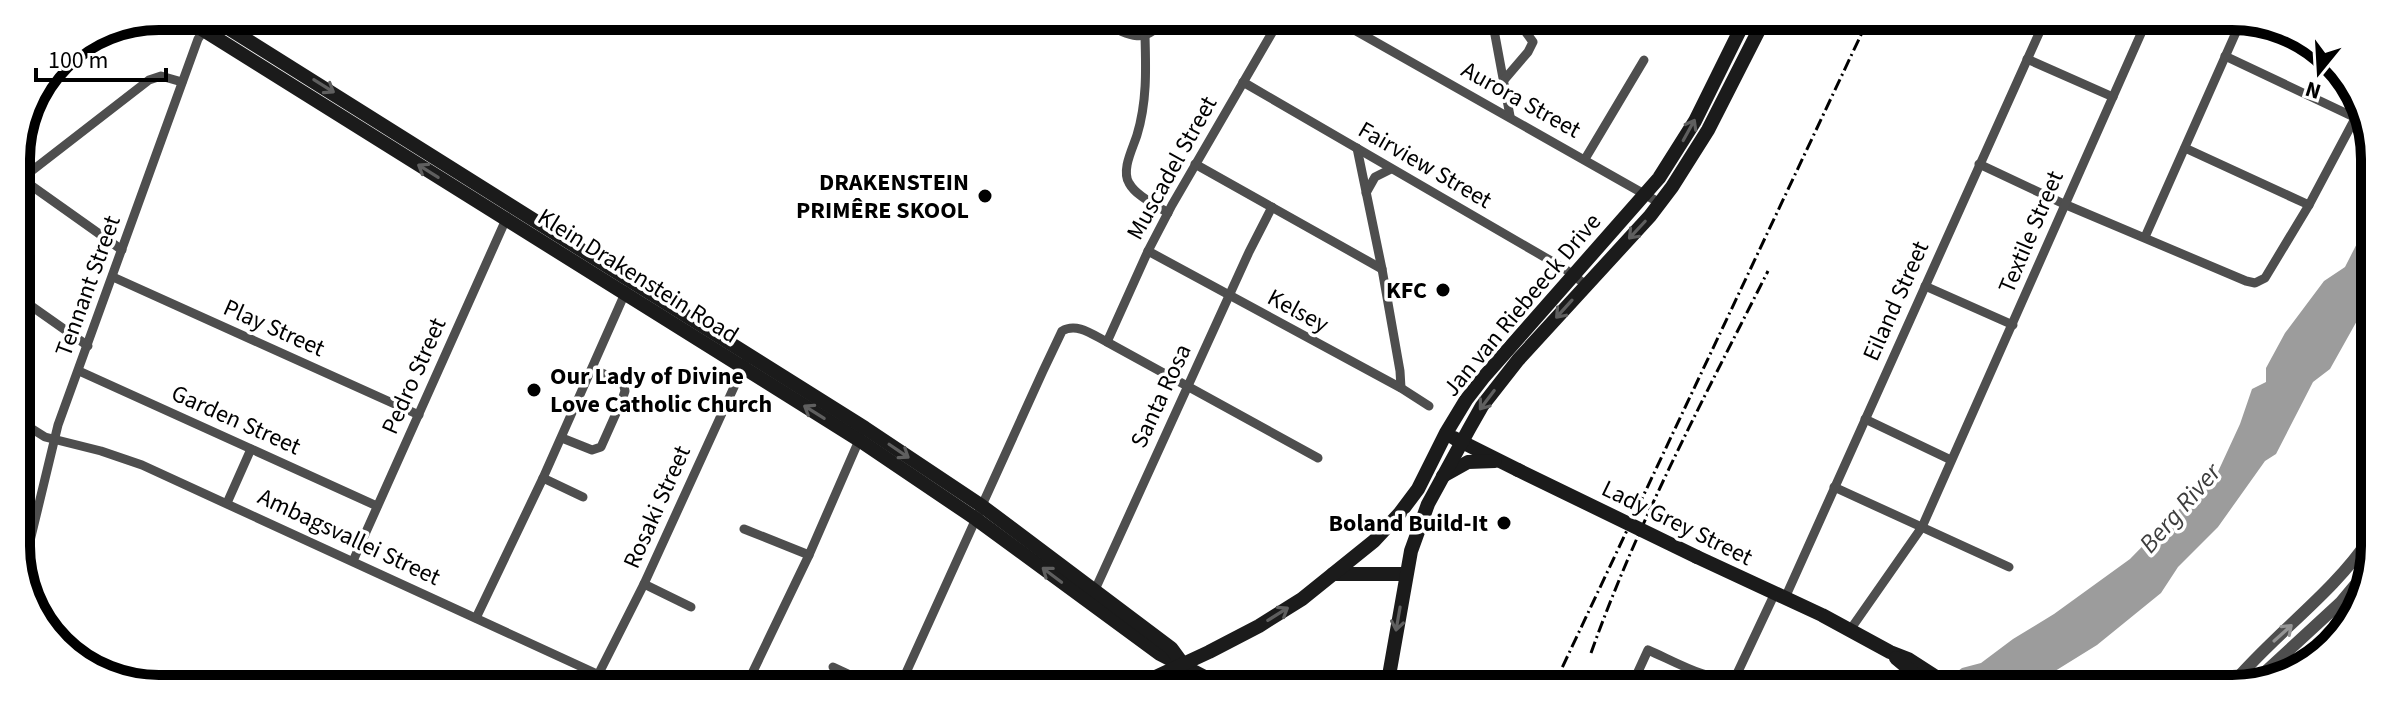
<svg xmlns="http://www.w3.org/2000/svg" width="2391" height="705" viewBox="0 0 2391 705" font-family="'Source Sans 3',sans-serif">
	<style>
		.water { fill: #9c9c9c }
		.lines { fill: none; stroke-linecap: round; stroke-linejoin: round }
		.minor { stroke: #4e4e4e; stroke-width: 9 }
		.tertiary { stroke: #4e4e4e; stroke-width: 12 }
		.secondary { stroke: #1b1b1b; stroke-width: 14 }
		.rail { stroke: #000; stroke-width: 3; stroke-dasharray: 12 4 2 4; stroke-linecap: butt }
		.secondary-bridge { stroke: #1b1b1b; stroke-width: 14 }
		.oneway { stroke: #5f5f5f }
		.oneway2 { stroke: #959595 }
		.poi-dot { fill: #000; stroke: #fff; stroke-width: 3 }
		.labels { text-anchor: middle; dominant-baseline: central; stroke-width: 7; stroke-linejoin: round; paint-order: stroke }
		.street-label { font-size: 24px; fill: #000; stroke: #fff }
		.poi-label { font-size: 24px; font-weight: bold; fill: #000; stroke: #fff; text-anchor: end }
		.water-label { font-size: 26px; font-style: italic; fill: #3d3d3d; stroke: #fff }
		.rim { fill: none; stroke: #000; stroke-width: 10 }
	</style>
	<rect width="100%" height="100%" fill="#fff"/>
	<polygon class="water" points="2372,214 2372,294 2330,369 2313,382 2276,454 2265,461 2218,527 2178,567 2161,593 2097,645 2047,676 2016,684 2013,688 1936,688 1962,668 1981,663 2013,639 2054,614 2130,559 2175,513 2216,476 2240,424 2252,389 2266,382 2266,368 2285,333 2324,281 2345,267"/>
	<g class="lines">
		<g class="minor">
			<path d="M 1095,18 C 1120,30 1145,51 1163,18"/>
			<polyline points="1335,19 1660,203"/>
			<polyline points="1492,19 1510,116"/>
			<polyline points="1502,19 1525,31 1533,42 1528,52 1504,80"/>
			<path d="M 1145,36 C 1146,70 1147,102 1137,135 C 1133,148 1121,170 1129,183 C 1136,196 1156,205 1168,213"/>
			<polyline points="2225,56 2356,118"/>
			<polyline points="2027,59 2113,97"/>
			<polyline points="1243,82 1565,269 1586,285"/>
			<polyline points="1357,148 1382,269 1400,371 1401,388"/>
			<polyline points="2185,148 2309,205"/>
			<polyline points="1585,159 1644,60"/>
			<polyline points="1195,164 1382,269"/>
			<polyline points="1979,164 2064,204 2246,281 2255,283 2265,278 2309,205 2360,109"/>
			<polyline points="22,179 122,250"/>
			<polyline points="16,183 149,80 161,76 182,82"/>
			<polyline points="1366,193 1375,177 1391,169"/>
			<polyline points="2145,237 2241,21"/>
			<polyline points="1148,251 1401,388 1429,406"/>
			<polyline points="113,277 419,415"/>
			<polyline points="1925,286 2013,325"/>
			<polyline points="17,296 88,346"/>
			<polyline points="1107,342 1148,251 1172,205 1280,19"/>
			<polyline points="79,371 377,506"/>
			<polyline points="1865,419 1951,460"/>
			<polyline points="18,420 45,437 101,451 142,465 621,685"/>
			<polyline points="562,438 592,450 601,447 622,400 625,391 623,382 592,369"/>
			<polyline points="543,478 583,497"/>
			<polyline points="1834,487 2009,567"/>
			<polyline points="227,503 251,449"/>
			<polyline points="744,529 809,555"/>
			<polyline points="18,539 29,545"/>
			<polyline points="353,561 507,217"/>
			<polyline points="19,574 29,545 58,425 198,39 207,26"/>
			<polyline points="644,584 691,607"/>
			<polyline points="1094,592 1249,252 1272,207"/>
			<polyline points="1785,598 2045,20"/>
			<polyline points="476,618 543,478 626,291"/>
			<polyline points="1850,630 1922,527 2147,20"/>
			<polyline points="833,667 874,686"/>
			<polyline points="598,675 644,584 745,363"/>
			<polyline points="746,686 809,555 860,438"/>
			<path d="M 900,686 L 1043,371 L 1062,331 C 1077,322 1093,335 1107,342 L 1318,458"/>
			<path d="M 1631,687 L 1648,650 C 1672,660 1710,683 1735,678 L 1775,593"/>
		</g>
		<g class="tertiary">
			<polyline points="79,659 130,684"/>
			<polyline points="2251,685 2340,603 2370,567"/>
			<path d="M 2228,689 C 2272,635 2331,596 2370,538"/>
		</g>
		<g class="secondary">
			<polyline points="181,16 859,440 976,519 1160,654 1224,687"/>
			<polyline points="209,16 865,428 982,506 1171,648 1182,663"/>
			<polyline points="1454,438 1518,470"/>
			<polyline points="1443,476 1468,462 1495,461"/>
			<polyline points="1697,557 1822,615 1890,652 1908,659 1953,688"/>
			<polyline points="1333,574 1406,574"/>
			<polyline points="1896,658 1932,688"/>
			<polyline points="1136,686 1209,652 1259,626 1302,599 1374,541 1400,513 1418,489 1446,433 1466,400 1483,378 1659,178 1695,121 1745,20"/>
			<polyline points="1387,687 1411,551 1428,504 1469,429 1482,406 1518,360 1650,216 1672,187 1708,130 1764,20"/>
		</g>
		<g class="rail">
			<path d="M 1591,653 C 1638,521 1705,396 1768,271"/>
			<polyline points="1553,687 1868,20"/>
		</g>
		<polyline class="secondary-bridge" points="1518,470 1697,557"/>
	</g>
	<defs><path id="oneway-shaft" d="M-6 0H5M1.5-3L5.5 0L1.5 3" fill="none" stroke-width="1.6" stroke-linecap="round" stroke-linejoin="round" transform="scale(2)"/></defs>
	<g class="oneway">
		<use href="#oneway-shaft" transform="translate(324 86) rotate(32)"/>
		<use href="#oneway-shaft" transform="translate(1689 130) rotate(-61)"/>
		<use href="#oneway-shaft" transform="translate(428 171) rotate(-148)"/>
		<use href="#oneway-shaft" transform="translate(1637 230) rotate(133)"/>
		<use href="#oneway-shaft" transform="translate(1564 309) rotate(132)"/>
		<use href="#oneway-shaft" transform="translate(1487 400) rotate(127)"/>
		<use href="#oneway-shaft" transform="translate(814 412) rotate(-148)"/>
		<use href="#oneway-shaft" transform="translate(899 451) rotate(34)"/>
		<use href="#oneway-shaft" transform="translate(1052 575) rotate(-143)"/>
		<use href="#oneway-shaft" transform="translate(1278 614) rotate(-32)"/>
		<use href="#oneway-shaft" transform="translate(1398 619) rotate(100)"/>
	</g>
	<use class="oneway2" href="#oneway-shaft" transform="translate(2283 633) rotate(-42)"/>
	<g class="poi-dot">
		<circle cx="985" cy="196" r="8"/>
		<circle cx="1443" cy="290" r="8"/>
		<circle cx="534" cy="390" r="8"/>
		<circle cx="1504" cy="523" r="8"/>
	</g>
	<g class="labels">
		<g class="street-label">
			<text transform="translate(1521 100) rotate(29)">Aurora Street</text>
			<text transform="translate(1425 165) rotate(30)">Fairview Street</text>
			<text transform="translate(1172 168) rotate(-61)">Muscadel Street</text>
			<text transform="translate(2031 232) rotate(-67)">Textile Street</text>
			<text transform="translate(638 276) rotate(32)">Klein Drakenstein Road</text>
			<text transform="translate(88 286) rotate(-70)">Tennant Street</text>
			<text transform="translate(1896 301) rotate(-66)">Eiland Street</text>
			<text transform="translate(1522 305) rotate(-50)">Jan van Riebeeck Drive</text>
			<text transform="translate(1298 311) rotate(28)">Kelsey</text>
			<text transform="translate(274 328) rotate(24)">Play Street</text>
			<text transform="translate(414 376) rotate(-66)">Pedro Street</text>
			<text transform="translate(1161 396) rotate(-65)">Santa Rosa</text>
			<text transform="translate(236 420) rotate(24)">Garden Street</text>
			<text transform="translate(657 507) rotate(-66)">Rosaki Street</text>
			<text transform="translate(1677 523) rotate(26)">Lady Grey Street</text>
			<text transform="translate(349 537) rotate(25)">Ambagsvallei Street</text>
		</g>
		<g class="poi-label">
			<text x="969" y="182">DRAKENSTEIN<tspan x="969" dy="28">PRIMÊRE SKOOL</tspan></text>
			<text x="1427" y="290">KFC</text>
			<text x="550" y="376" text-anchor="start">Our Lady of Divine<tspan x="550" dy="28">Love Catholic Church</tspan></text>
			<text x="1488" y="523">Boland Build-It</text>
		</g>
		<g class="water-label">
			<text transform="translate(2180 508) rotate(-49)">Berg River</text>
		</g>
	</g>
	<path d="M0 0H2391V705H0ZM159 30H2232A129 129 0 0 1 2361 159V546A129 129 0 0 1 2232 675H159A129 129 0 0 1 30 546V159A129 129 0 0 1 159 30Z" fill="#fff" fill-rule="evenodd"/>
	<path class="rim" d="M159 30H2232A129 129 0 0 1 2361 159V546A129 129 0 0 1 2232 675H159A129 129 0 0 1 30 546V159A129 129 0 0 1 159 30Z"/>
	<g transform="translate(2319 72) rotate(198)" stroke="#ffffff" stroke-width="6" paint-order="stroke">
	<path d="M0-6L14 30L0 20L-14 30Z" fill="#000000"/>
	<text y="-12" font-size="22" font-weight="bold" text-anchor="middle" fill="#000000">N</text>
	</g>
	<path d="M36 68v12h130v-12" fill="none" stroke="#000000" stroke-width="4"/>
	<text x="48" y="68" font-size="24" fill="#000000" stroke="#ffffff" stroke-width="6" paint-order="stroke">100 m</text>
</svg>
